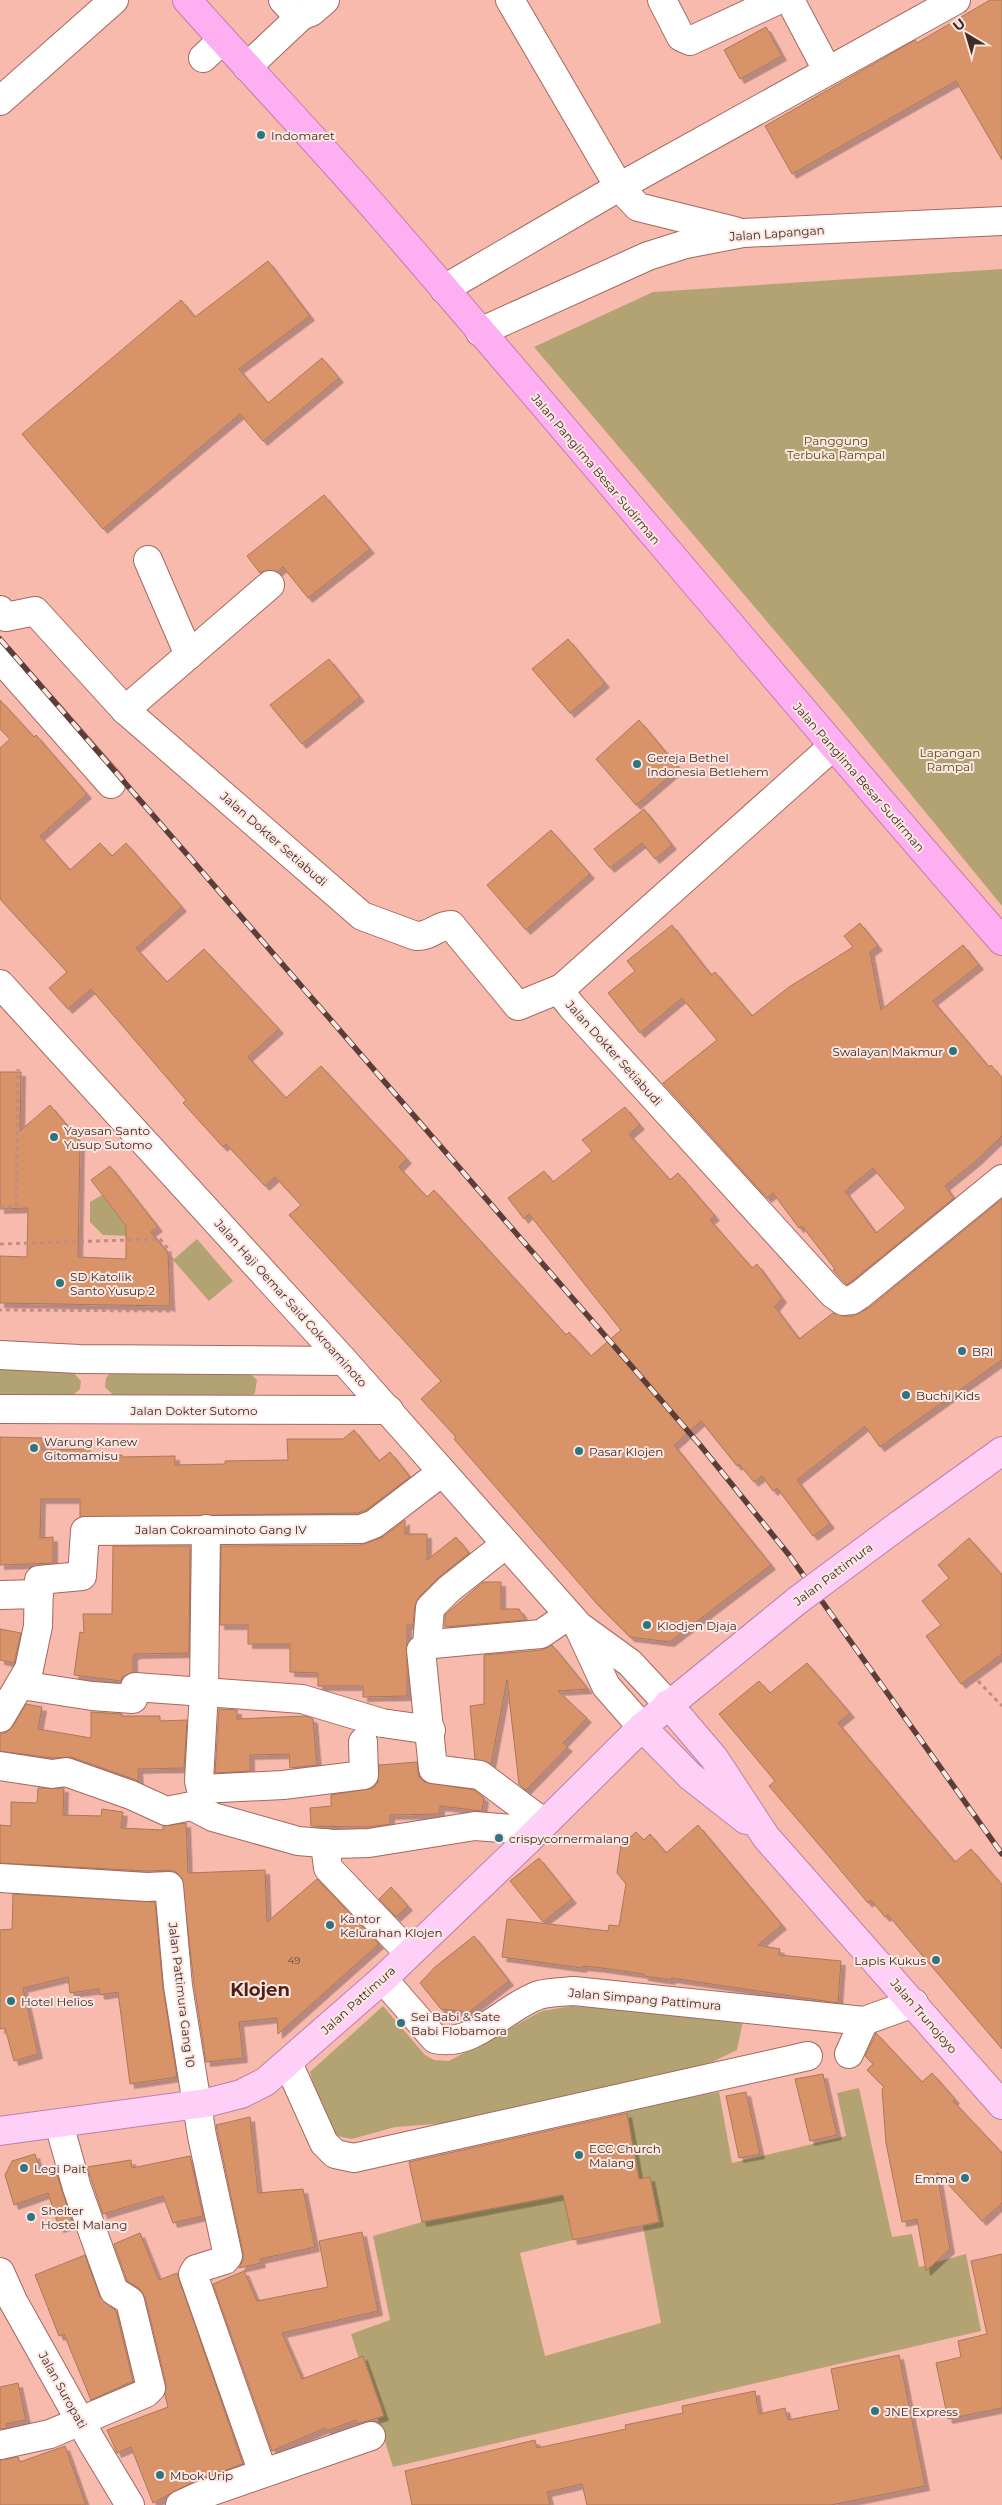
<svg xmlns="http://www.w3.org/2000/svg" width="1002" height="2505" viewBox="0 0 1002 2505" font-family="Montserrat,sans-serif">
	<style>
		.green { fill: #b4a372 }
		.building { fill: #d99368; stroke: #aa785b; fill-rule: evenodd; filter: url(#shadow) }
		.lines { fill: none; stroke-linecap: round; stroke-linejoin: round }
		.minor-casing { stroke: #a2695e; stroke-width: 30 }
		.major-casing { stroke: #bc80aa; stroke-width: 30 }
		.highway-casing { stroke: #bc80aa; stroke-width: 30 }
		.path { stroke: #bf8d83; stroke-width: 3; stroke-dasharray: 4 4; stroke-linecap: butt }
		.minor { stroke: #fff; stroke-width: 28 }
		.major { stroke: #fecff7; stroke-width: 28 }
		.highway { stroke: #fdaff1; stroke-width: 28 }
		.rail-casing { stroke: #5c3e38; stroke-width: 5.5 }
		.rail { stroke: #fbe7e2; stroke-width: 4; stroke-dasharray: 11; stroke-linecap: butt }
		.major-bridge-casing { stroke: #bc80aa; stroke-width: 30; stroke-linecap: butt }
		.major-bridge { stroke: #fecff7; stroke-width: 28 }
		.poi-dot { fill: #2e7481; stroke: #fbe7e2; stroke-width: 2 }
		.labels { text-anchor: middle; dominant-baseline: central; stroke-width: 4; stroke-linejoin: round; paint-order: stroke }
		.number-label { font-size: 10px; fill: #684436 }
		.poi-label { font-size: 12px; fill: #422a25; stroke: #fbe7e2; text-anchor: start }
		.street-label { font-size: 12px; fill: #422a25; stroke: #fbe7e2 }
		.park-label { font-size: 12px; fill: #5f4d10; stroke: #fbe7e2 }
		.district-label { font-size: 18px; font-weight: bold; fill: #4f1f16; stroke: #fbe7e2 }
	</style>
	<defs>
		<filter id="shadow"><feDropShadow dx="4.5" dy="4.5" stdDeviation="0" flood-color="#0004"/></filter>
	</defs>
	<rect width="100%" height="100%" fill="#f8baad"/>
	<g class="green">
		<polygon points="1002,269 1002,906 842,710 534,347 653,292"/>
		<polygon points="102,1195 133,1236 103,1235 90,1222 90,1202"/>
		<polygon points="197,1239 233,1281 209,1301 173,1260"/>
		<polygon points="0,1369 72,1371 81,1381 80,1389 70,1398 0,1396"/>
		<polygon points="111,1372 248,1372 257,1380 255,1393 247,1399 115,1397 105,1387 106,1378"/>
		<polygon points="383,2006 425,2055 434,2060 449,2061 542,2011 572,2006 743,2021 737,2050 710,2063 486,2120 395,2127 352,2139 337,2136 324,2122 310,2072"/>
		<polygon points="859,2088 892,2237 912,2234 919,2267 966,2254 981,2331 393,2467 351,2334 390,2320 373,2236 422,2222 563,2195 573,2240 520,2253 545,2356 661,2323 643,2226 660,2222 650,2177 639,2179 626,2109 719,2092 732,2163 846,2136 837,2093"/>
	</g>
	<g class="building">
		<polygon points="990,0 1002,0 1002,160 956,81 792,174 765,126 915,40 917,43"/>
		<polygon points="766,27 782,56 740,79 724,50"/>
		<polygon points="268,261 310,316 239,369 268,403 322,358 339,378 263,441 240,414 103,529 22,434 181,300 195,317"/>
		<polygon points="324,495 370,549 308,598 283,567 277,572 268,570 260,573 247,556"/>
		<polygon points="568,639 605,683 570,713 532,669"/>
		<polygon points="329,659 360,697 302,744 270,705"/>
		<polygon points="0,700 34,737 36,735 87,794 40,836 70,870 100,843 112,856 126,843 182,907 136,948 167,982 204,949 279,1029 248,1057 286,1098 321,1066 407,1159 399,1167 427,1197 434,1190 566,1335 569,1332 591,1356 621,1330 529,1214 524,1219 508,1198 544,1171 553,1182 592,1151 582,1140 625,1107 640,1125 629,1134 670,1180 678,1173 715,1216 710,1220 752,1268 757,1264 782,1298 775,1307 799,1339 833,1313 844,1316 854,1316 870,1307 1002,1199 1002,1360 880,1447 865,1426 797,1480 830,1524 813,1536 777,1488 773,1491 762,1476 754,1482 739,1464 737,1466 701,1421 674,1445 771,1565 670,1642 630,1637 598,1605 454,1439 456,1437 421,1399 441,1381 289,1215 301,1205 275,1177 265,1186 226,1144 223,1147 183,1103 186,1100 91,989 68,1009 49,988 67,972 0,899 0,748 10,739 0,729"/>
		<polygon points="639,720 679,768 636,805 596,759"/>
		<polygon points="644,809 672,845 655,859 642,843 610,868 594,849"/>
		<polygon points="551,830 590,874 526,930 487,885"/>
		<path d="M 860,923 L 878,946 L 870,952 L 881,1010 L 963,945 L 979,965 L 933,1001 L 989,1067 L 991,1065 L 1002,1078 L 1002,1136 L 977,1160 L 945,1186 L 954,1198 L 847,1285 L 833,1270 L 835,1269 L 802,1226 L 799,1228 L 773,1193 L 767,1198 L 663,1083 L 717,1040 L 682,998 L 640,1033 L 608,993 L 635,971 L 627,961 L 672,925 L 711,975 L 715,972 L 752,1016 L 789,987 L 853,947 L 844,936 ZM 873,1168 L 906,1208 L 876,1233 L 845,1191 Z"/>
		<polygon points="0,1072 21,1072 20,1131 50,1105 80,1141 78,1257 126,1259 126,1226 91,1180 110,1166 158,1227 151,1232 168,1253 170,1306 0,1303 0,1256 27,1257 28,1208 0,1209"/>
		<polygon points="354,1430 379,1461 390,1452 410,1477 366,1510 358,1513 80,1517 80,1499 41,1499 40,1538 53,1537 53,1563 0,1565 0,1437 42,1438 42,1450 90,1449 90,1455 122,1455 122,1457 175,1456 175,1465 225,1464 225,1461 288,1460 287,1439 343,1439"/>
		<polygon points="405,1520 405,1534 427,1534 427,1560 456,1537 469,1553 438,1578 419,1597 415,1606 413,1625 407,1625 407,1696 363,1697 363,1686 318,1686 318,1673 290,1672 290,1644 248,1644 248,1625 220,1625 221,1546 361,1545 383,1537"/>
		<polygon points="969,1538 1002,1575 1002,1654 961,1684 926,1636 941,1625 922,1601 949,1578 938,1565"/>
		<polygon points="113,1546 190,1546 189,1653 136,1654 133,1656 133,1672 122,1677 121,1681 74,1675 80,1632 84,1633 83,1614 112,1614"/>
		<polygon points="483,1582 501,1582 501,1609 519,1609 526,1620 445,1627 445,1615"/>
		<polygon points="0,1629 21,1633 14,1663 0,1660"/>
		<polygon points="552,1645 588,1689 558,1691 587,1718 563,1743 568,1747 526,1790 519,1784 507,1680 491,1764 475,1759 470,1706 484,1704 484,1655 542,1650"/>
		<polygon points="807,1663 850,1713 838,1723 955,1862 971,1849 1002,1885 1002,2049 888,1915 885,1917 871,1900 868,1903 832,1860 769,1786 775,1781 719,1714 759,1681 770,1693"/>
		<polygon points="26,1704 42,1707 38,1729 91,1738 91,1712 122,1714 122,1716 160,1716 160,1721 187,1720 184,1768 138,1769 139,1781 71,1757 52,1758 0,1751 0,1734 7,1732 13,1726"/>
		<polygon points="219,1709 237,1710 237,1719 305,1716 313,1719 317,1765 290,1768 289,1754 250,1755 250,1771 215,1773"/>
		<polygon points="417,1762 419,1777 425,1782 474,1790 484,1798 482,1811 440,1806 440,1814 390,1815 390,1824 368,1827 311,1826 310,1808 331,1806 331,1795 373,1788 378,1782 379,1765"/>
		<polygon points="38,1788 64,1788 63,1815 101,1816 102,1809 123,1812 121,1828 163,1830 163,1826 186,1823 188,1873 265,1870 267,1922 317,1879 379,1944 278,2034 277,2018 239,2022 243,2058 206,2062 194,1984 182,1878 176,1872 169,1870 147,1871 0,1863 0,1825 11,1826 11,1802 37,1803"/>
		<polygon points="698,1825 782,1925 758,1945 780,1949 779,1955 841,1961 838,2003 671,1978 671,1980 644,1976 644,1974 602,1968 583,1966 582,1968 502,1957 507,1919 608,1931 609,1925 619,1926 626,1884 617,1873 621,1845 636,1832 644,1840 650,1834 666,1853"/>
		<polygon points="539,1858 572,1899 543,1922 510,1881"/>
		<polygon points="391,1887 408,1906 396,1917 379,1899"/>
		<polygon points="13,1894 155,1902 163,1988 177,2077 130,2084 118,1992 100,1995 99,1989 70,1993 68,1977 23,1988 38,2054 14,2061 5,2028 0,2029 0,1930 12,1929"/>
		<polygon points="474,1936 509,1981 469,2012 441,2009 420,1983 435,1967"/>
		<polygon points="876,2033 922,2082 932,2073 955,2099 953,2101 1002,2153 1002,2203 982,2221 937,2172 950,2249 926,2271 917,2219 902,2222 886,2143 882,2089 884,2087 867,2070 873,2064 865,2056"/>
		<polygon points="823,2074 837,2135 810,2141 795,2079"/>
		<polygon points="746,2092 760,2154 739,2158 726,2096"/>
		<polygon points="627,2113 639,2179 650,2177 659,2222 573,2240 563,2195 422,2222 409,2162"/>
		<polygon points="250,2117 258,2193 303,2189 315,2247 260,2259 261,2263 239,2268 243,2260 243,2253 216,2125"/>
		<polygon points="35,2154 41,2174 55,2169 73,2224 59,2228 48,2193 14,2205 5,2175 12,2161"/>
		<polygon points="190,2156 203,2216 173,2223 163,2196 103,2214 87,2167 131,2160 132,2168"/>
		<polygon points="362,2232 378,2311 282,2333 302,2379 363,2356 384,2416 357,2424 356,2420 326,2431 325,2428 272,2451 213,2284 244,2271 257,2301 328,2287 319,2241"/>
		<polygon points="140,2233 159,2280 177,2273 243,2464 197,2480 153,2503 131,2447 117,2453 107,2430 168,2407 165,2395 166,2384 145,2297 139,2288 127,2281 114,2244"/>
		<polygon points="1002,2254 1002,2408 948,2419 936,2363 961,2357 958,2341 987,2334 971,2261"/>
		<polygon points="85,2255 100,2297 116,2311 133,2381 91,2400 64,2334 59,2336 35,2275"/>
		<polygon points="899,2355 925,2486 831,2505 587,2505 582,2484 547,2492 550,2505 412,2505 405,2471 535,2440 537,2448 626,2429 625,2425 683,2413 682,2406 755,2391 759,2414 785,2408 788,2420 839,2410 831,2369"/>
		<polygon points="18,2383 26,2420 6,2424 7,2428 0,2429 0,2387"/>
		<polygon points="65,2446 86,2505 0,2505 0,2460 18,2457 20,2462"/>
	</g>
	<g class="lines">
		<g class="minor-casing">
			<g id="minor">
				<polyline points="283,0 295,13 301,16"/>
				<polyline points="510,0 619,187 638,207 735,231"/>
				<polyline points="662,0 681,37 690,41 778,0"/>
				<polyline points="790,0 827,70"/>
				<polyline points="203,58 222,40"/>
				<polyline points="247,67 301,16 311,12 325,0"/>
				<polyline points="0,101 114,0"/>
				<polyline points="444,289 619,187 956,0"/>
				<polyline points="480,332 648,256 686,244 743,233 1002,221"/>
				<polyline points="148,560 189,655"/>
				<path d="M 0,610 L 6,617 L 35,611 L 125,710 L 362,916 L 416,936 C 430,937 438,925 451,925 L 518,1006 L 562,988 L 832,747"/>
				<polyline points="0,658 111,784"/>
				<polyline points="125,710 270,585"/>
				<polyline points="0,984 344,1361 579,1626 630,1663 668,1704"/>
				<polyline points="562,988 565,998 572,1007 833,1294 843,1301 852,1300 861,1294 1002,1179"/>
				<polyline points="0,1355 79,1359 344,1361"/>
				<polyline points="0,1409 389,1410"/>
				<polyline points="206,1529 204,1691 199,1781 201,1789 283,1785 364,1775 363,1742"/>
				<polyline points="0,1595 39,1594"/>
				<polyline points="579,1628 606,1686 642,1727"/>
				<polyline points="427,1645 430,1608 449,1589 506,1544"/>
				<polyline points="21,1685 92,1696 133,1699 135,1687 302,1699 382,1723 431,1730"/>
				<polyline points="0,1718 29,1669 38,1626 39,1580 82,1576 85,1531 361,1529 374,1524 442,1472"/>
				<polyline points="0,1766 52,1774 66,1772 131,1795 166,1811 192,1806 213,1817 298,1841 334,1844 369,1843 475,1826 514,1829 528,1840"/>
				<polyline points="544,1823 480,1775 433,1769 421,1650 433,1644 541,1634 569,1615"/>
				<polyline points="325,1843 328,1868 409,1953"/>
				<polyline points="0,1878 147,1887 169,1886 178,1986 202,2136 228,2256 225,2260 196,2269 193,2274 263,2473"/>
				<path d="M 383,1979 L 435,2039 C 474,2048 504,2007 539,1995 C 550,1992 562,1992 574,1991 L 864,2021 L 914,2003"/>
				<polyline points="849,2054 864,2021"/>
				<polyline points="288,2063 324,2143 335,2154 354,2158 808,2056"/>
				<polyline points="0,2272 13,2301 92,2442 130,2505"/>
				<polyline points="0,2445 50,2434 146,2393 151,2388 130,2301 114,2291 77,2188 59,2124"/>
				<polyline points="180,2505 204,2494 371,2436"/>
			</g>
		</g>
		<g class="major-casing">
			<g id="major">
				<polyline points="899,1525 1002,1451"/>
				<polyline points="668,1704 714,1758 766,1837 1002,2105"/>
				<polyline points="642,1727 690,1776 746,1820"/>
				<polyline points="0,2131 206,2103 241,2094 265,2082 383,1979 524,1844 642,1727 798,1600"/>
			</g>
		</g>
		<g class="highway-casing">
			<path id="highway" d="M 187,0 C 251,72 317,141 380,214 C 589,455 792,701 1002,941"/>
		</g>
		<g class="path">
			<polyline points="0,1207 16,1207 18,1069"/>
			<polyline points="0,1244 160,1239 170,1251 174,1311 0,1310"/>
			<polyline points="978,1681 1002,1706"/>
		</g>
		<use href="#minor" class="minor"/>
		<use href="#major" class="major"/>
		<use href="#highway" class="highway"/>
		<g class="rail-casing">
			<polyline id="rail" points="0,639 700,1445 789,1555 1002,1854"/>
		</g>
		<use href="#rail" class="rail"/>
		<g class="major-bridge-casing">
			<polyline id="major-bridge" points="798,1600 899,1525"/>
		</g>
		<use href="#major-bridge" class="major-bridge"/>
	</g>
	<g class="poi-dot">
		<circle cx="261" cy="135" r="5"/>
		<circle cx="637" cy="764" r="5"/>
		<circle cx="953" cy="1051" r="5"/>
		<circle cx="54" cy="1137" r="5"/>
		<circle cx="60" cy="1283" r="5"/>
		<circle cx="962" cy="1351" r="5"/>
		<circle cx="906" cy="1395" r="5"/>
		<circle cx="34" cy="1448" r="5"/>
		<circle cx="579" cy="1451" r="5"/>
		<circle cx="647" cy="1625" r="5"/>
		<circle cx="499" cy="1838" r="5"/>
		<circle cx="330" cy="1925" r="5"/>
		<circle cx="936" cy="1960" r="5"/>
		<circle cx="11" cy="2001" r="5"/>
		<circle cx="401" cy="2023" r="5"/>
		<circle cx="579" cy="2155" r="5"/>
		<circle cx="24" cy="2168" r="5"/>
		<circle cx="965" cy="2178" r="5"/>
		<circle cx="31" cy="2217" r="5"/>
		<circle cx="875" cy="2411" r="5"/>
		<circle cx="160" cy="2475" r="5"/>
	</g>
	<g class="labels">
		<g class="number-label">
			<text x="294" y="1960">49</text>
		</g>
		<g class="poi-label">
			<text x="271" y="135">Indomaret</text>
			<text x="647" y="757">Gereja Bethel<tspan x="647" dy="14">Indonesia Betlehem</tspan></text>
			<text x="943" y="1051" text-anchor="end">Swalayan Makmur</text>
			<text x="64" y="1130">Yayasan Santo<tspan x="64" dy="14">Yusup Sutomo</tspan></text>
			<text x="70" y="1276">SD Katolik<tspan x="70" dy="14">Santo Yusup 2</tspan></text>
			<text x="972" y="1351">BRI</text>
			<text x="916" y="1395">Buchi Kids</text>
			<text x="44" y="1441">Warung Kanew<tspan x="44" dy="14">Gitomamisu</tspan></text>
			<text x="589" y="1451">Pasar Klojen</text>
			<text x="657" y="1625">Klodjen Djaja</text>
			<text x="509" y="1838">crispycornermalang</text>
			<text x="340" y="1918">Kantor<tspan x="340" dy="14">Kelurahan Klojen</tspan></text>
			<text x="926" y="1960" text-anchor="end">Lapis Kukus</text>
			<text x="21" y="2001">Hotel Helios</text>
			<text x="411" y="2016">Sei Babi &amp; Sate<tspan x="411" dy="14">Babi Flobamora</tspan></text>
			<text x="589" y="2148">ECC Church<tspan x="589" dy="14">Malang</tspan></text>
			<text x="34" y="2168">Legi Pait</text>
			<text x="955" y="2178" text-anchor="end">Emma</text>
			<text x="41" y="2210">Shelter<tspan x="41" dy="14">Hostel Malang</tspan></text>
			<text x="885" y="2411">JNE Express</text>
			<text x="170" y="2475">Mbok Urip</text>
		</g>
		<g class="street-label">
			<text transform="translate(777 233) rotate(-4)">Jalan Lapangan</text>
			<text transform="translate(596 469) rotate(50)">Jalan Panglima Besar Sudirman</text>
			<text transform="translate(859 777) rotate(49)">Jalan Panglima Besar Sudirman</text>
			<text transform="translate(274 839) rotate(41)">Jalan Dokter Setiabudi</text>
			<text transform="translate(614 1053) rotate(48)">Jalan Dokter Setiabudi</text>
			<text transform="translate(291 1303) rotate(48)">Jalan Haji Oemar Said Cokroaminoto</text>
			<text x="194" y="1410">Jalan Dokter Sutomo</text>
			<text x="221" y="1529">Jalan Cokroaminoto Gang IV</text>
			<text transform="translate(833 1574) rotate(-37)">Jalan Pattimura</text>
			<text transform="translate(182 1995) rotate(83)">Jalan Pattimura Gang 10</text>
			<text transform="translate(645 1999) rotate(5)">Jalan Simpang Pattimura</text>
			<text transform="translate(358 2000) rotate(-42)">Jalan Pattimura</text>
			<text transform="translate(924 2016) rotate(49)">Jalan Trunojoyo</text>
			<text transform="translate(63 2390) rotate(61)">Jalan Suropati</text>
		</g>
		<g class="park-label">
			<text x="836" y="440">Panggung<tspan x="836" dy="14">Terbuka Rampal</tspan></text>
			<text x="950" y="752">Lapangan<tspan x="950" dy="14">Rampal</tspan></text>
		</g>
		<g class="district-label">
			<text x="260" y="1990">Klojen</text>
		</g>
	</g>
	<g transform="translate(967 35) rotate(322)" stroke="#fbe7e2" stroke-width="4" paint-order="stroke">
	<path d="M0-4L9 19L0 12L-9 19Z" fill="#422a25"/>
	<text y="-8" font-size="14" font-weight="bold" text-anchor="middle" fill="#422a25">U</text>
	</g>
</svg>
